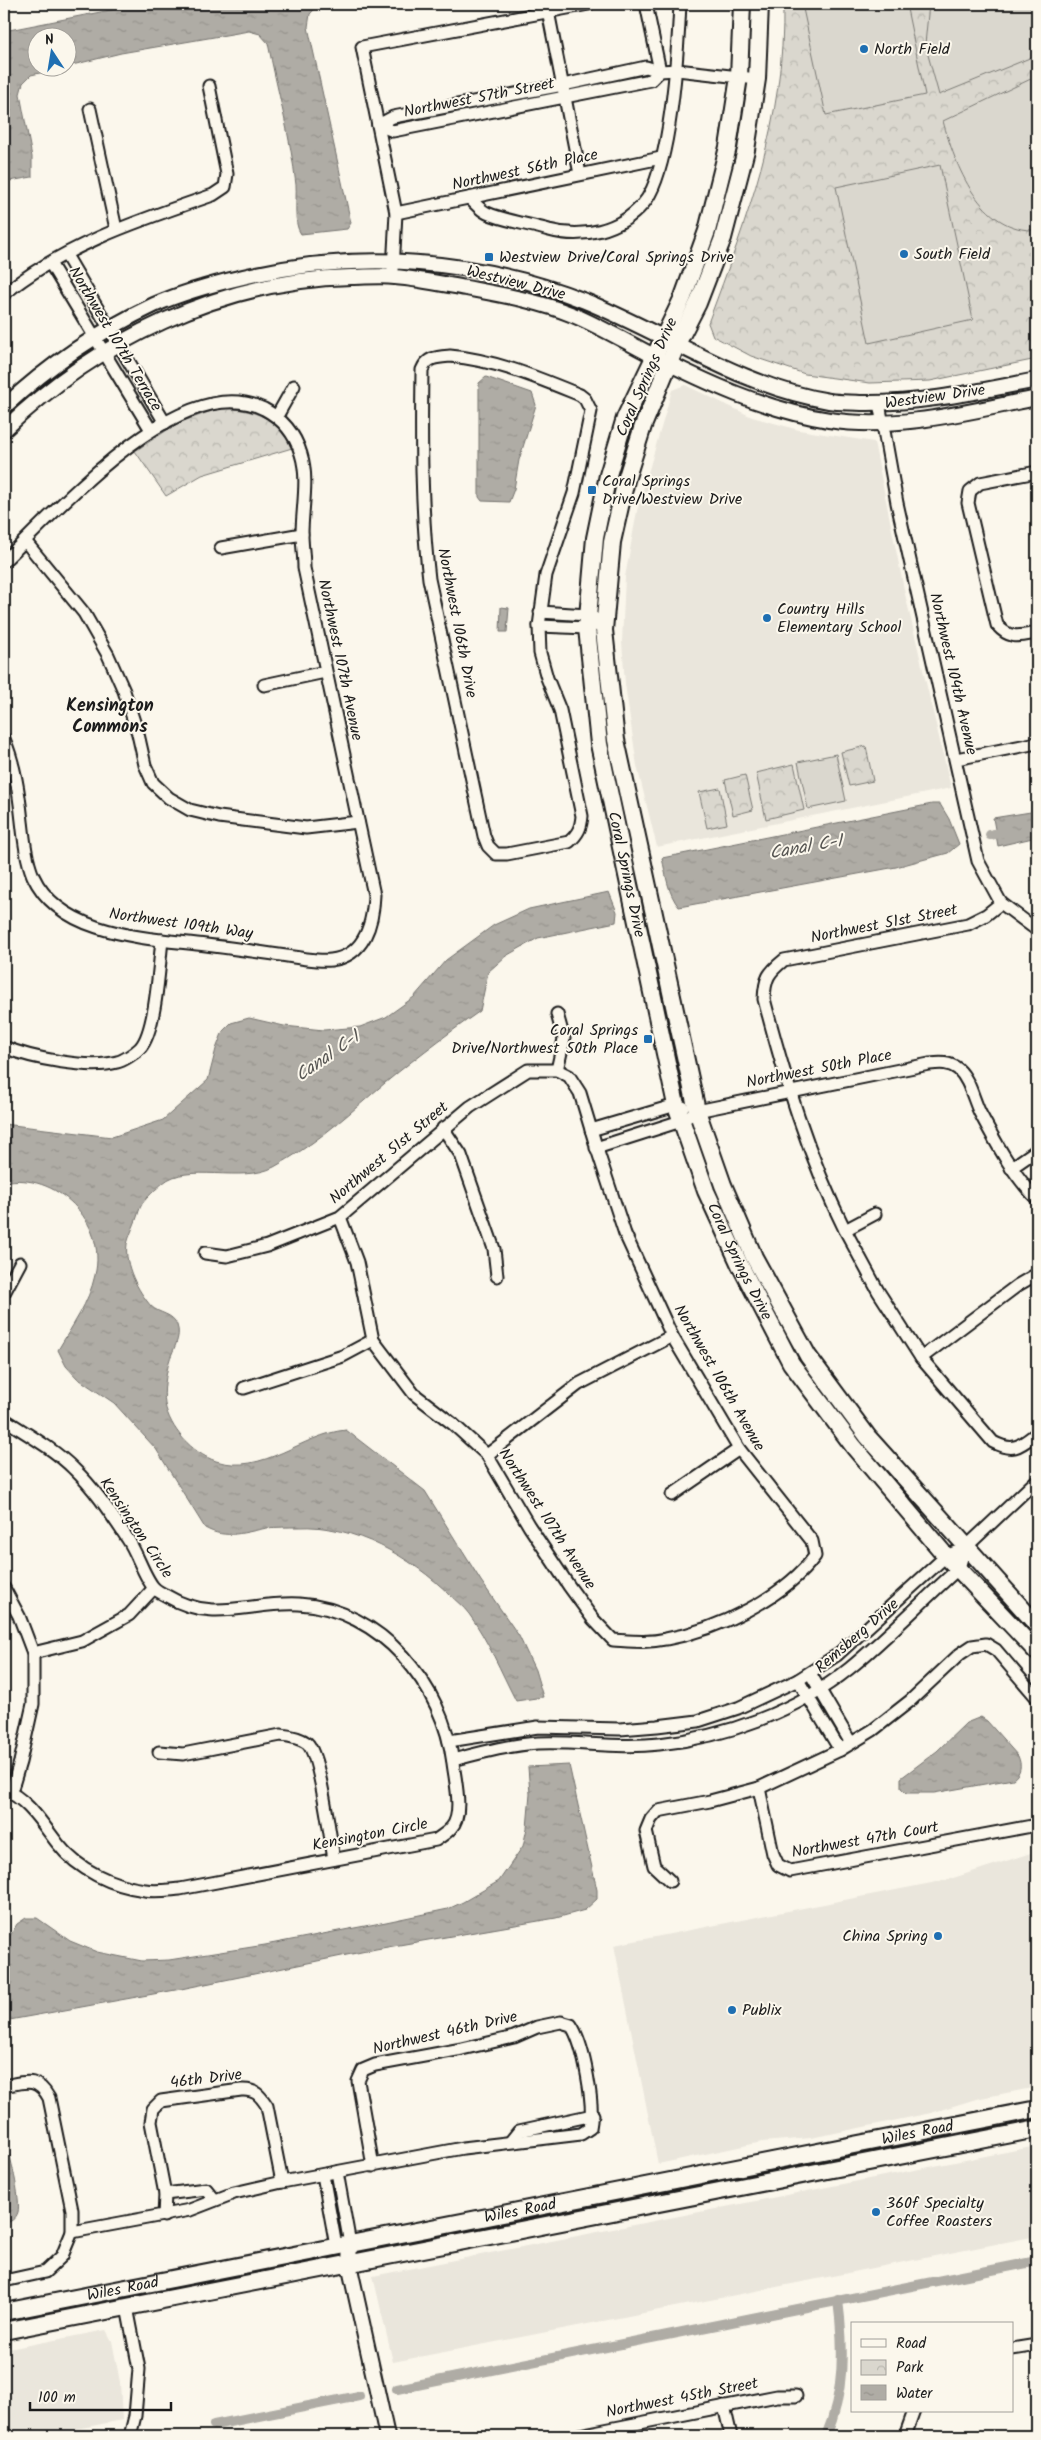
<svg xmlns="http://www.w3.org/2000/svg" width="1041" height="2440" viewBox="0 0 1041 2440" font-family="Kalam,sans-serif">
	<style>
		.built { fill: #eae6dc }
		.park { fill: url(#park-crowns); stroke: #7b7a75 }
		.garden { fill: #dad7ce; stroke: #7b7a75 }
		.water { fill: url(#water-ripples); stroke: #74726e }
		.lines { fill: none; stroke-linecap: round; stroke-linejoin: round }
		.canal { stroke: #afaca5; stroke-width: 10 }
		.minor-casing { stroke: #1c1c1c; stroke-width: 15 }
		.tertiary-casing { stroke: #1c1c1c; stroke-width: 18 }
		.secondary-casing { stroke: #1c1c1c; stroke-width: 20 }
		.minor { stroke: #fbf7ec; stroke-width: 11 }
		.tertiary { stroke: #fbf7ec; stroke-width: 14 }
		.secondary { stroke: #fbf7ec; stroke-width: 16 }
		.poi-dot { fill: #1f6fb2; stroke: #fbf7ec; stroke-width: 2 }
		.labels { text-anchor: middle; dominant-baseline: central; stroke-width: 4; stroke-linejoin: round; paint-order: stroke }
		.poi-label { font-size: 16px; fill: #1c1c1c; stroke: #fbf7ec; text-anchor: start }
		.street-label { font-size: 16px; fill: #1c1c1c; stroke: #fbf7ec }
		.neighbourhood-label { font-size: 18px; font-weight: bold; fill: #1c1c1c; stroke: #fbf7ec }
		.water-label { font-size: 18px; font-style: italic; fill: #575653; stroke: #fbf7ec }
	</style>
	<defs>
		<pattern id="park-crowns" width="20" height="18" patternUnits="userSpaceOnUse" patternTransform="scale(1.25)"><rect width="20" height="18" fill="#dad7ce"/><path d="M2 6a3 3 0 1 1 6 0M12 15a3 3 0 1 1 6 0" fill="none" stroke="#bab8b0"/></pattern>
		<pattern id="water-ripples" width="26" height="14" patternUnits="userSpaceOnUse" patternTransform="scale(1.25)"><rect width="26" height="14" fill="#afaca5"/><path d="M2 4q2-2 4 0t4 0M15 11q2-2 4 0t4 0" fill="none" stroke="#96938d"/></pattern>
	</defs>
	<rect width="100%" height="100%" fill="#fbf7ec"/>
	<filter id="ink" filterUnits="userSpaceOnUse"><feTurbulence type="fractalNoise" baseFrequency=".02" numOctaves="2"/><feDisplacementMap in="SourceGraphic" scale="10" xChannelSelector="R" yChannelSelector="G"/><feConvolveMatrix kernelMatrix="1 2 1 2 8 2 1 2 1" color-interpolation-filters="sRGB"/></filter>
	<g filter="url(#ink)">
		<g class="built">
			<polygon points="685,385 752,417 799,430 874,442 905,594 951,788 657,847 637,766 625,684 622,642 625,577 637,511 672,390"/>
			<polygon points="1037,1851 1037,2087 976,2099 931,2113 811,2138 762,2142 658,2164 614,1945 947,1880"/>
			<polygon points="1037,2146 1037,2236 393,2362 373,2276"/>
			<polygon points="106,2330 112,2341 120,2382 122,2420 41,2436 4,2436 4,2350"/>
		</g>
		<g class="park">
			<path d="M 783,4 L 1037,4 L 1037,359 L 930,381 L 870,383 L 805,374 L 751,356 L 713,336 L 708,323 C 748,216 785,120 783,4 Z"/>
			<path d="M 220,408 C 253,409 278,417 292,448 L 202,475 L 166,496 L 135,451 L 178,423 Z"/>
			<polygon points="866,746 873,781 849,786 841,752"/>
			<polygon points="794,764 804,810 766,819 756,773"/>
			<polygon points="745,775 753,810 733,815 725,780"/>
			<polygon points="720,788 727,824 707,828 699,792"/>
		</g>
		<g class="garden">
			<polygon points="802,4 906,4 925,95 826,115"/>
			<polygon points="929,4 1037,4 1037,55 939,95 925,44"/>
			<path d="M 1037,76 L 1037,230 C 980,233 955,165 943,121 Z"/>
			<polygon points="940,165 973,320 869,343 836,187"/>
			<polygon points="836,754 846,801 808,809 798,762"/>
		</g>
		<g class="water">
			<path d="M 141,4 L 319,4 L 310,14 L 308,27 L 351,223 L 347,229 L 301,234 C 293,224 297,199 296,185 C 291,138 277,90 268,43 L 260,34 L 249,31 L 121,53 L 68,66 L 68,38 L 38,38 L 38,68 L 62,68 L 31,75 L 23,83 L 20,94 L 32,157 L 32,177 L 4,182 L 4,31 Z"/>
			<polygon points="486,377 532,393 536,405 519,460 514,489 509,502 482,501 479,497 479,383"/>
			<polygon points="501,607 509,608 507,632 500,632"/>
			<path d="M 932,804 L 940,804 L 949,819 L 959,844 L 948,853 L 896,867 L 679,907 C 668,894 666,875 662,858 Z"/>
			<polygon points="1037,811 1037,837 998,846 993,818"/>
			<path d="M 609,892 L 617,912 L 616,922 L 538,938 L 506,956 L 488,972 L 480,1011 C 443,1037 407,1064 372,1094 C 341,1121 311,1147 274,1167 C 242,1184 187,1162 163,1183 C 156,1189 147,1197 142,1204 C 139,1209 138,1215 136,1220 C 133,1228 129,1236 127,1244 C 124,1265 138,1291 151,1306 C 159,1314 173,1313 177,1325 C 182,1338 172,1350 169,1362 C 166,1375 163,1390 165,1404 C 170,1429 192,1453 216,1461 C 263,1476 302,1434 346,1430 L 425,1491 L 481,1581 L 519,1636 L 535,1670 L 543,1697 L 516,1701 C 501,1672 488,1640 469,1614 C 464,1607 456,1601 450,1595 C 411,1557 354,1524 298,1527 C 288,1527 277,1527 267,1528 C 245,1532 226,1540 205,1528 L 156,1449 L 114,1403 L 77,1378 L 66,1366 L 58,1350 C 72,1326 89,1303 95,1275 C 108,1222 55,1171 4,1182 L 4,1124 L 112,1137 L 163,1120 L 208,1080 L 216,1049 L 223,1031 L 231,1023 L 249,1018 L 284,1026 L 324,1030 L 360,1027 L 386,1017 L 414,997 L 446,960 L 494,925 L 529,909 Z"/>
			<path d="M 981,1717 L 987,1721 L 1018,1756 C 1022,1765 1021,1773 1013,1779 L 934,1793 L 906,1793 L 901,1788 L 901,1778 L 937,1751 L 966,1723 Z"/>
			<polygon points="569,1765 597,1890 597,1899 585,1910 556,1918 376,1949 181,1989 4,2021 4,1946 17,1924 26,1918 37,1918 70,1941 97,1952 142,1961 169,1960 265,1945 386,1922 448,1909 463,1902 499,1881 523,1846 527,1828 530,1794 528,1767"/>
			<path d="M 4,2141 C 10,2149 21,2201 18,2212 C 16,2219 10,2222 4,2224 Z"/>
		</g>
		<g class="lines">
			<g class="canal">
				<polyline points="990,835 1008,831"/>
				<polyline points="397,2389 1037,2261"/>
				<polyline points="214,2425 359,2396"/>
				<path d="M 826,2436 C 845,2392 844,2347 838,2300"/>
			</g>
			<g class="minor-casing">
				<g id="minor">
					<polyline points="646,4 660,71"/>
					<polyline points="548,11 580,174"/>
					<polyline points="90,109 116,229"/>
					<polyline points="378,125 393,117 563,85 646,67 660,71 677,70 757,79"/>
					<polyline points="378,125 393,131 651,80 660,71"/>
					<path d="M 469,198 C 475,203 480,210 487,213 C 505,221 529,224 549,230 C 582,239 620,231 643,204 C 671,173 678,47 680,4"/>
					<polyline points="396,213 661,158"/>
					<polyline points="66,255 165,423"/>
					<polyline points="50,263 151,430"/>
					<polyline points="393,270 396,213 362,47 589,4"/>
					<path d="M 4,294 C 64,245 140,220 213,195 L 225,187 L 227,174 L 209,86"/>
					<path d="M 450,356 C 496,360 538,378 580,395 L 585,399 L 591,411 L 574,493 L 546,575 L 539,626 L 540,653 L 547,678 L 560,710 L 582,816 C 581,828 578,834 569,842 L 507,854 L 496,854 L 488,846 L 484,836 L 429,579 C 421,510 421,440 422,370 C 427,357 437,357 450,356 Z"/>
					<polyline points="879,403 897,503 978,861 1001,903 1037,930"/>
					<polyline points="277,416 294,386"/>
					<path d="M 1037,472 L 980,483 L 970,491 L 968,503 L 997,625 C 1010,640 1020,636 1037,633"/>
					<polyline points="25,541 84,613 108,655 124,691 138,734 145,765 153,783 169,798 190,810 219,817 306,828 358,822"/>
					<polyline points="221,548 302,534"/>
					<path d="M 4,561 C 58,510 181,368 264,409 C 283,419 295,434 301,454 C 309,479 302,508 302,534 C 302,545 304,556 304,568 L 374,895 C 373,923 365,956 331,960 C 323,961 315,960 307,959 C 273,954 240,949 206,945 C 150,938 61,937 33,876 C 26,859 24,839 22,821 C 19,793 15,765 4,739"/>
					<polyline points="540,612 588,615 594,618"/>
					<polyline points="539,626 587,628 593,626"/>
					<polyline points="264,685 325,672"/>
					<polyline points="956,759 1037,743"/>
					<path d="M 4,1047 C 30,1058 89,1070 117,1062 C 123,1061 135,1053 140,1048 C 156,1031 159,965 162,940"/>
					<polyline points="557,1070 564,1039 557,1014"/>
					<polyline points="443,1128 461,1155 494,1249 497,1276"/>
					<polyline points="591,1130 676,1105 683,1107"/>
					<path d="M 596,1148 L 681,1121 L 697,1111 L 929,1064 C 940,1063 949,1062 958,1069 C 970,1080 973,1099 980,1113 C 996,1143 1013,1175 1037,1199"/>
					<polyline points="1011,1168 1037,1150"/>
					<path d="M 875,1214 L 845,1230 L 878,1291 L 921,1358 L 993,1442 C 1014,1453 1020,1446 1037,1433"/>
					<path d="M 845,1230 C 808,1156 785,1079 764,999 C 765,978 768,973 784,960 L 968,924 L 986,915 L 1001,903"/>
					<path d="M 205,1253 L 227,1256 L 267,1246 L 340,1217 L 470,1107 L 528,1070 L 557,1070 L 569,1076 L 580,1093 L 596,1146 L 625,1234 L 672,1336 L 739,1449 L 812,1541 L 815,1556 C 784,1598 717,1630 666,1639 C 648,1643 631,1641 613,1640 L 593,1619 L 569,1586 L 529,1526 L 487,1455 L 453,1424 L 414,1394 L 373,1340 L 357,1262 L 340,1217"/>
					<polyline points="4,1293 20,1263"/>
					<polyline points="921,1358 1018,1285 1037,1274"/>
					<polyline points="244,1388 343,1356 373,1340"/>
					<path d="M 4,1419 C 27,1434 54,1449 74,1469 C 95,1489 111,1514 127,1538 C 137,1552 144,1577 154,1588 C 157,1591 163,1594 167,1596 C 213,1624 251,1601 299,1604 C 381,1609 443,1685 453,1763 C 455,1780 464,1815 451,1828 C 447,1833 441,1836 436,1840 L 180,1889 C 168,1890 156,1892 145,1890 C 113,1886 78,1870 58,1844 C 43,1825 27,1798 4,1790"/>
					<polyline points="487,1455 579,1384 672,1336"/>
					<polyline points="672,1495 739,1449"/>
					<polyline points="4,1588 19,1616 33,1653 33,1704 20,1762 11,1792"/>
					<polyline points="33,1653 82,1641 129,1615 154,1588"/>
					<polyline points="810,1673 851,1743"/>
					<polyline points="798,1680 840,1750"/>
					<polyline points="449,1741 538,1727 620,1729 657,1726 698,1721 738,1708 798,1680 837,1655 946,1556 965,1548 1037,1480"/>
					<path d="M 159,1752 L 183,1754 L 281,1735 C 290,1736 300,1738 307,1743 C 320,1754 330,1838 334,1859"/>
					<path d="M 453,1760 C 480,1753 509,1745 538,1743 C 578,1741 618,1749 659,1744 C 726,1737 797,1711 850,1668 C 888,1637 922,1601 959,1568 L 965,1548"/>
					<polyline points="759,1788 773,1854 778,1865 790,1871 1037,1825"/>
					<polyline points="670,1881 654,1866 646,1831 651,1819 658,1811 710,1801 759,1788 840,1750 873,1730 910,1701 960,1654 972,1646 986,1644 996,1650 1037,1698"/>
					<path d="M 4,2086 C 25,2082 37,2076 49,2098 L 72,2210 L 72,2232 L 62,2256 L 45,2272 L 4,2281"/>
					<polyline points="511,2141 519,2131 593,2115"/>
					<polyline points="337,2172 350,2244"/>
					<polyline points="323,2175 336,2246"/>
					<polyline points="165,2194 206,2189 215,2200"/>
					<path d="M 164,2216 L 165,2194 L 151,2122 L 153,2109 L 161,2101 L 241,2090 C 255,2089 260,2095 267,2106 L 282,2182"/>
					<path d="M 72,2232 L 190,2210 L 234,2193 L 282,2182 L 463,2148 L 581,2134 L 590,2128 C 595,2106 584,2044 571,2025 L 561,2022 L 537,2027 L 514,2037 L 462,2049 L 375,2065 L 363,2070 L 358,2081 L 373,2166"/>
					<polyline points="127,2307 139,2369 135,2416 130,2436"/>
					<polyline points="1012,2349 1037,2345"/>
					<polyline points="724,2406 731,2436"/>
					<polyline points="574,2436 777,2396 796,2396"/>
					<polyline points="905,2436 914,2411"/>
				</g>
			</g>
			<g class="tertiary-casing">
				<g id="tertiary">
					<path d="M 4,407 C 48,366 99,331 154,305 C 183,292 213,284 243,277 C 358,250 475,258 585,301 C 669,335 739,386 829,401 C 840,403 852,402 862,403 C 922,404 979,391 1037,380"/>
					<path d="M 4,430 C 96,341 221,280 351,277 C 365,277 381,275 395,277 C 419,279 443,284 466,288 C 503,295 539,301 573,315 C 599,326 623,340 648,353 C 705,382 765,410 829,420 C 898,431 970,411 1037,398"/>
					<polyline points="350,2244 349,2264 387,2436"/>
				</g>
			</g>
			<g class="secondary-casing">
				<g id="secondary">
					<path id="s1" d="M 742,4 L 739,77 L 728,147 L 707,231 L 683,297 L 625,418 L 608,475 L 595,538 L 587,628 L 599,744 L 676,1105 L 706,1191 L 740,1265 L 791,1363 L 854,1447 L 946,1556 L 1037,1652"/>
					<polyline points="760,4 757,79 746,150 723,238 698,303 677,344 643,426 626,480 612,542 604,630 616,740 697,1111 723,1185 754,1257 808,1356 868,1437 1037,1625"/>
					<path id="s2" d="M 4,2312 L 1037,2109"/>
					<polyline points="4,2331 1037,2129"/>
				</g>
			</g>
			<use href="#minor" class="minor"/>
			<use href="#tertiary" class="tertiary"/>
			<use href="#secondary" class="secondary"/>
		</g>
	</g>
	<g class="poi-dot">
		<circle cx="864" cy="49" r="5"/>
		<circle cx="904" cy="254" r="5"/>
		<rect x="484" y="252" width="10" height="10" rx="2.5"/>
		<rect x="587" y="485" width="10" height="10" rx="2.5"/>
		<circle cx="767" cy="618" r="5"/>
		<rect x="643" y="1034" width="10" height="10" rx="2.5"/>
		<circle cx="938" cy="1936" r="5"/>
		<circle cx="732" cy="2010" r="5"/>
		<circle cx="876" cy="2212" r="5"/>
	</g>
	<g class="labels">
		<g class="poi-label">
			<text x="874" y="49">North Field</text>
			<text x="914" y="254">South Field</text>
			<text x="499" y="257">Westview Drive/Coral Springs Drive</text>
			<text x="602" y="481">Coral Springs<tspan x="602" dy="18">Drive/Westview Drive</tspan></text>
			<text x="777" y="609">Country Hills<tspan x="777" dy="18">Elementary School</tspan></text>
			<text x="638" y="1030" text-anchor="end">Coral Springs<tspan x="638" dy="18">Drive/Northwest 50th Place</tspan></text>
			<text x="928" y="1936" text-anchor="end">China Spring</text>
			<text x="742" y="2010">Publix</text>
			<text x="886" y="2203">360f Specialty<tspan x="886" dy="18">Coffee Roasters</tspan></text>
		</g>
		<g class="street-label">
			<text transform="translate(479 98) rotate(-11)">Northwest 57th Street</text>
			<text transform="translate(525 170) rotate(-12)">Northwest 56th Place</text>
			<text transform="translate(516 283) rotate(14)">Westview Drive</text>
			<text transform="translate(115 339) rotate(59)">Northwest 107th Terrace</text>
			<text transform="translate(647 377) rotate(-66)">Coral Springs Drive</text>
			<text transform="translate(935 397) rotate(-8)">Westview Drive</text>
			<text transform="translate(457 623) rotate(79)">Northwest 106th Drive</text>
			<text transform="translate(340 660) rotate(78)">Northwest 107th Avenue</text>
			<text transform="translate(953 674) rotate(77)">Northwest 104th Avenue</text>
			<text stroke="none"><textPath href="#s1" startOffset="899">Coral Springs Drive</textPath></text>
			<text transform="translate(181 924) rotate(8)">Northwest 109th Way</text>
			<text transform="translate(884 924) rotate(-11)">Northwest 51st Street</text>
			<text transform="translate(819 1069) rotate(-11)">Northwest 50th Place</text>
			<text transform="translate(389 1153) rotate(-40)">Northwest 51st Street</text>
			<text stroke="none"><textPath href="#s1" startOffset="1304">Coral Springs Drive</textPath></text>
			<text transform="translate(719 1378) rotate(60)">Northwest 106th Avenue</text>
			<text transform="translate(547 1519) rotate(57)">Northwest 107th Avenue</text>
			<text transform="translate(136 1528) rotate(56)">Kensington Circle</text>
			<text transform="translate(857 1636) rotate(-41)">Remsberg Drive</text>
			<text transform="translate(370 1835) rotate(-11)">Kensington Circle</text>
			<text transform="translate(865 1840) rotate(-10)">Northwest 47th Court</text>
			<text transform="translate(445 2033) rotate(-13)">Northwest 46th Drive</text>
			<text transform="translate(206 2079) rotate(-7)">46th Drive</text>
			<text stroke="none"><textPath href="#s2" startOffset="931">Wiles Road</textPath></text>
			<text stroke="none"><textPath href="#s2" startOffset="526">Wiles Road</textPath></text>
			<text stroke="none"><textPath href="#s2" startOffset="121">Wiles Road</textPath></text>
			<text transform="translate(682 2398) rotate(-11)">Northwest 45th Street</text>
		</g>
		<g class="neighbourhood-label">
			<text x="110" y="706">Kensington<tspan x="110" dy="21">Commons</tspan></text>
		</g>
		<g class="water-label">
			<text transform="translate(806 848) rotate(-10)">Canal C-1</text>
			<text transform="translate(328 1057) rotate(-35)">Canal C-1</text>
		</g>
	</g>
	<rect width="1041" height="2440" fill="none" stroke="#fbf7ec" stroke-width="20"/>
	<rect x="10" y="10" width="1021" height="2420" fill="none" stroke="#1c1c1c" stroke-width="2" filter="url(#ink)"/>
	<rect x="851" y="2322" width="162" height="90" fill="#fbf7ec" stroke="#a29f99"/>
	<rect x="861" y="2339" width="25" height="8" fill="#fbf7ec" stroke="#a29f99"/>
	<text x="896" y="2348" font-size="15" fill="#1c1c1c">Road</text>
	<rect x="861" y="2360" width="25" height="15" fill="url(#park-crowns)" stroke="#a29f99"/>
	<text x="896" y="2372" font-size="15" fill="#1c1c1c">Park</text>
	<rect x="861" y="2385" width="25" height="15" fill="url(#water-ripples)" stroke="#a29f99"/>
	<text x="896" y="2398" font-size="15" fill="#1c1c1c">Water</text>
	<g transform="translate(52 52) rotate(348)"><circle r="24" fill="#fbf7ec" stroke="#a29f99"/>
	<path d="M0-4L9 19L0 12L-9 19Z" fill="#1f6fb2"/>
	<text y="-8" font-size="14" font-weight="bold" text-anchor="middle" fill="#1c1c1c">N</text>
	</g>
	<path d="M30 2402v8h141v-8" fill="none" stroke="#1c1c1c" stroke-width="2.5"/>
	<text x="38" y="2402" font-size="15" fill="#1c1c1c" stroke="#fbf7ec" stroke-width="4" paint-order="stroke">100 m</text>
</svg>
